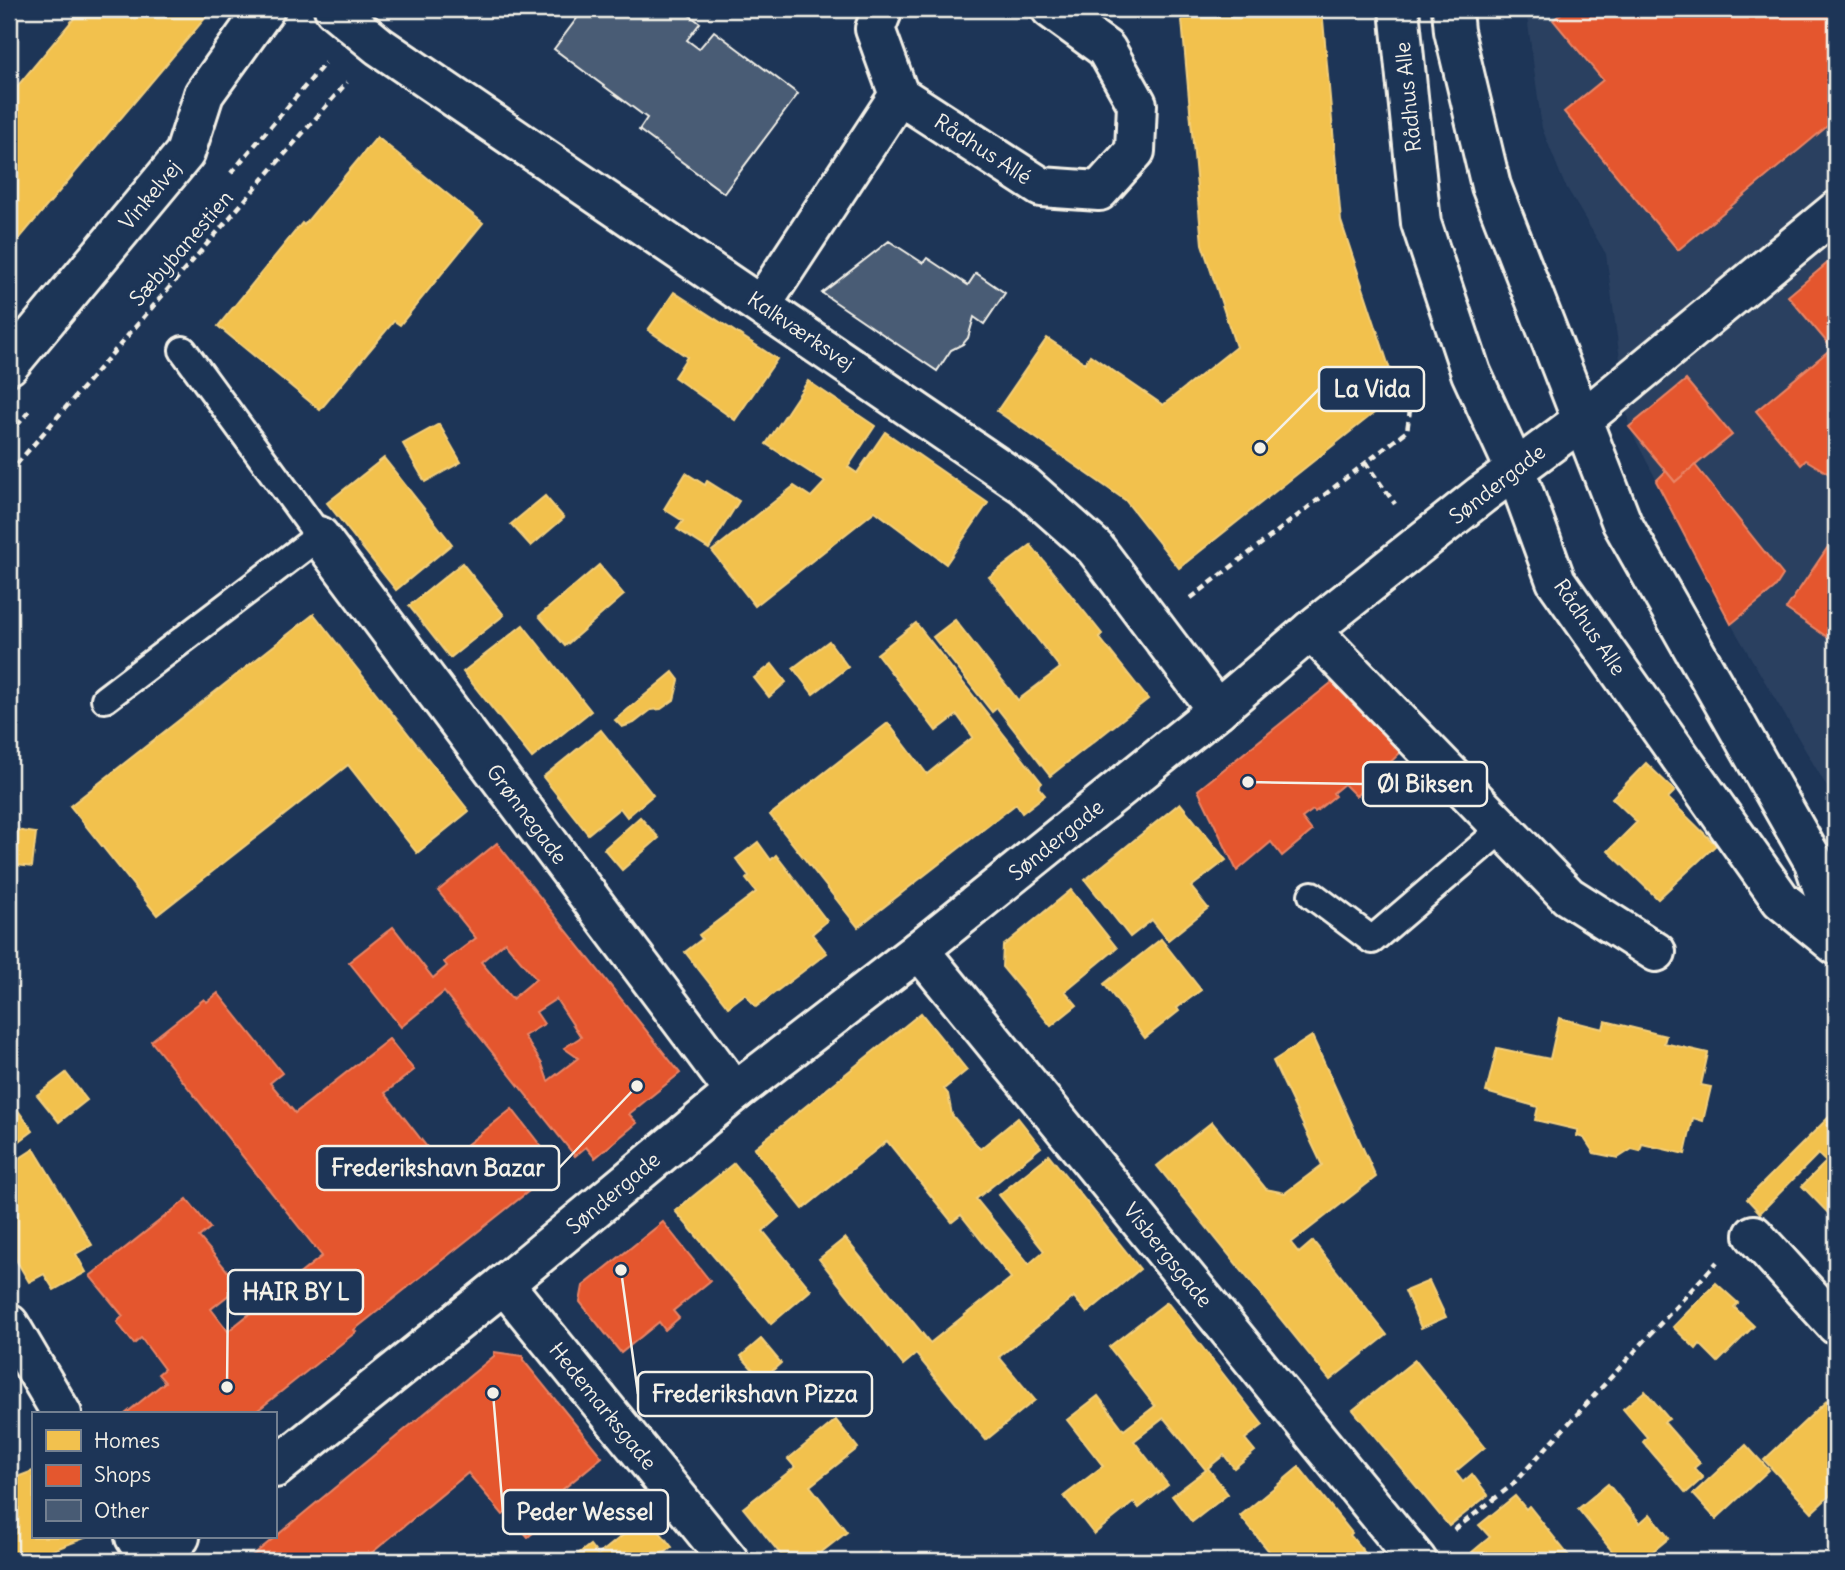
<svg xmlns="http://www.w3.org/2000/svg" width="1845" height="1570" viewBox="0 0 1845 1570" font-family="Delius,sans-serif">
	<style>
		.built { fill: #2a4060 }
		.homes { fill: #f2c14e; stroke: #f3cf7c; stroke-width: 2 }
		.shops { fill: #e4572e; stroke: #e98566; stroke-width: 2; fill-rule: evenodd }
		.building { fill: #485b74; stroke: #f4f1e8; stroke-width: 2 }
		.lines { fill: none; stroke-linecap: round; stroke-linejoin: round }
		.lane-casing { stroke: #f4f1e8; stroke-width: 32 }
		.street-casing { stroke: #f4f1e8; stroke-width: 44 }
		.secondary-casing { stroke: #f4f1e8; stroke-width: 44 }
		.path { stroke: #f4f1e8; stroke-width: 4.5; stroke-dasharray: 7 5; stroke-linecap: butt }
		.lane { stroke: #1d3557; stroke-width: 26 }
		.street { stroke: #1d3557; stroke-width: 38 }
		.secondary { stroke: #1d3557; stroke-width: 38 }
		.labels { text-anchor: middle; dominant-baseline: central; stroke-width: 7; stroke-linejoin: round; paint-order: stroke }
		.street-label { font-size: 21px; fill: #f4f1e8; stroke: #1d3557 }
		.leader { fill: none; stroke: #f4f1e8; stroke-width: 2.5 }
		.callout-dot { fill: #f4f1e8; stroke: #1d3557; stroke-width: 2.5 }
		.callout { fill: #1d3557; stroke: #f4f1e8; stroke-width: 2.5 }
		.callout-label { font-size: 23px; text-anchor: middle; font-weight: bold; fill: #f4f1e8 }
	</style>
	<rect width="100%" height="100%" fill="#1d3557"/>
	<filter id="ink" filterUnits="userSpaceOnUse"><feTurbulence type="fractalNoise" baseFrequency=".0143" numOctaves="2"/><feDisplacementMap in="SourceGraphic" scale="14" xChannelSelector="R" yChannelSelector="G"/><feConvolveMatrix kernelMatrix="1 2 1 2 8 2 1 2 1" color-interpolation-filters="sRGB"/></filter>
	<g filter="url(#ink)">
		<polygon class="built" points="1526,9 1836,9 1836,802 1731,624 1629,427 1606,254 1564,183 1542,128"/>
		<g class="homes">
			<polygon points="79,9 212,10 9,251 9,96 81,10"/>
			<polygon points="1181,9 1322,9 1341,221 1398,394 1179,568 1125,500 997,411 1047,338 1085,363 1090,355 1163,405 1236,347 1202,244"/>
			<polygon points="377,137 483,223 400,325 394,321 320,410 218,326 302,223 304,225"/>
			<polygon points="674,292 777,359 735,420 674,377 687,357 648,330"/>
			<polygon points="808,381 875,426 848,467 857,473 885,432 988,503 946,564 875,511 755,606 712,551 794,486 811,497 825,482 766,444"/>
			<polygon points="439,424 461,462 425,482 403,444"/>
			<polygon points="384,458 452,544 396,590 327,503"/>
			<polygon points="686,473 705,485 707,481 739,501 709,549 677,529 683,521 664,509"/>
			<polygon points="545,496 564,518 531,546 511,524"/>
			<polygon points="1031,545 1102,634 1099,637 1148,699 1050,776 997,708 992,712 933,637 955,620 1018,700 1060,668 989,577"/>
			<polygon points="462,563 504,615 450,658 409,606"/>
			<polygon points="599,565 624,595 565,646 539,616"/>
			<polygon points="314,614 469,811 417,853 348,765 157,915 70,806"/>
			<polygon points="916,623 1042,783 1038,787 1045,795 1022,813 1016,804 858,927 770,815 888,723 927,774 973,737 957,715 936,731 877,654"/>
			<polygon points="523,625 591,711 532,758 463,672"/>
			<polygon points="829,641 848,667 813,694 793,668"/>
			<polygon points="772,664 786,682 769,697 754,678"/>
			<polygon points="673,672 679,680 674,700 661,709 651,710 634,723 622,727 615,720"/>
			<polygon points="601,730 653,795 627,817 620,808 588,834 543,777"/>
			<polygon points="1646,763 1675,791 1668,798 1716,845 1658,899 1608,851 1637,822 1612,798"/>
			<polygon points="1180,803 1226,860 1191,887 1208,908 1168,940 1152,920 1130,937 1085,880"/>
			<polygon points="640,817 659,838 622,870 604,849"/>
			<polygon points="9,829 36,833 32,867 9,864"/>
			<polygon points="758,842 771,860 776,855 827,921 812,934 827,953 756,1007 745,994 728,1007 685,952 702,939 699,935 756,892 746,879 749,876 736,859"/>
			<polygon points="1071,890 1117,948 1065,991 1077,1005 1051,1026 1002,967 1003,946"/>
			<polygon points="1161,939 1201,990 1177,1008 1179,1011 1145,1038 1104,984"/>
			<polygon points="921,1013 967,1070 944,1089 948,1094 952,1115 980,1149 1018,1118 1041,1147 976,1199 1029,1264 1044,1251 999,1195 1049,1155 1140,1269 1087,1313 1074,1297 999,1357 1035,1400 986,1440 916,1354 903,1365 819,1259 845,1238 930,1343 1011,1278 961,1215 952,1222 887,1141 803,1209 754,1148"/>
			<polygon points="1559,1018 1603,1029 1605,1021 1666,1036 1664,1043 1708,1053 1701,1085 1711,1087 1703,1121 1693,1118 1685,1154 1642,1144 1640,1151 1632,1149 1618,1158 1594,1153 1584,1138 1577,1136 1578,1130 1535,1120 1538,1107 1486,1092 1497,1048 1550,1059"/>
			<polygon points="1312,1036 1376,1177 1291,1243 1299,1253 1313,1241 1387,1335 1330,1380 1157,1166 1212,1122 1266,1189 1285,1193 1322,1165 1273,1061"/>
			<polygon points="66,1073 87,1100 59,1122 37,1095"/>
			<polygon points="9,1098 33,1131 9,1149"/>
			<polygon points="1836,1110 1836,1225 1830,1220 1832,1217 1802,1186 1826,1162 1818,1154 1760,1213 1747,1199"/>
			<polygon points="34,1149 92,1245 76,1254 86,1272 54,1290 44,1274 29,1282 9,1248 9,1165"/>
			<polygon points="734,1163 779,1217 763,1231 811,1290 771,1324 675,1211"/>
			<polygon points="1429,1281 1446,1317 1421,1328 1405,1291"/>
			<polygon points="1716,1283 1738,1303 1734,1307 1754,1326 1718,1362 1700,1344 1696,1349 1673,1327"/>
			<polygon points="1167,1302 1263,1425 1245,1439 1255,1451 1234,1468 1224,1455 1208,1468 1228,1494 1192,1522 1172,1496 1206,1470 1164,1418 1134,1441 1168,1485 1139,1508 1134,1502 1094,1534 1064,1496 1103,1466 1067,1420 1098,1396 1124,1430 1155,1406 1109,1347"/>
			<polygon points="761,1339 781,1363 762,1380 741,1356"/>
			<polygon points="1415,1360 1485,1447 1455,1472 1463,1482 1472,1474 1488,1495 1449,1526 1353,1410"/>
			<polygon points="1645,1391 1669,1419 1664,1422 1700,1463 1694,1468 1703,1478 1686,1493 1643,1442 1647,1437 1623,1409"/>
			<polygon points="1834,1394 1836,1396 1836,1490 1812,1512 1764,1460"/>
			<polygon points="836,1420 858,1448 810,1486 847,1532 810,1561 786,1561 743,1508 795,1467 788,1459"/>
			<polygon points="1746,1445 1769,1470 1716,1519 1693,1494"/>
			<polygon points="1299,1467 1352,1533 1350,1535 1365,1553 1355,1561 1277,1561 1240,1516"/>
			<polygon points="33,1471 33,1537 87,1537 25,1561 9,1561 9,1480"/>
			<polygon points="1608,1484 1640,1523 1650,1514 1669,1538 1641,1561 1620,1561 1578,1509"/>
			<polygon points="1515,1496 1526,1509 1529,1506 1573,1561 1480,1561 1472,1552 1490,1537 1479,1525"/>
			<polygon points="647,1516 672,1547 655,1561 569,1561 590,1545 598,1555"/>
			<polygon points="880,1552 887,1561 869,1561"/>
		</g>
		<g class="shops">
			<polygon points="1567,9 1836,9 1836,119 1678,250 1564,112 1603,80 1553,20"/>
			<polygon points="1836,256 1836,353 1788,296"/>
			<polygon points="1832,348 1836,353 1836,478 1806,460 1801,465 1756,411"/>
			<polygon points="1686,380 1732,435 1675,482 1629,427"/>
			<polygon points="1695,465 1783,575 1774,589 1731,624 1656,481 1666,471 1675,482"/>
			<polygon points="1830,544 1836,548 1836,643 1786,609"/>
			<polygon points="1331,683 1353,687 1409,744 1356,796 1344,784 1333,793 1335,796 1315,812 1313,810 1302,818 1312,831 1282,856 1271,842 1237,871 1198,790"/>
			<path d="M 497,843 L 680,1073 L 629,1114 L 637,1123 L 595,1158 L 586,1147 L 575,1156 L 444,992 L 401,1027 L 349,962 L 393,927 L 433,978 L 447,966 L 444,962 L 476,938 L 438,891 ZM 505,942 L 536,979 L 512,999 L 481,962 ZM 556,999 L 581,1037 L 564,1048 L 578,1058 L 548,1081 L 542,1064 L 524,1036 L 544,1024 L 536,1012 Z"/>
			<polygon points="218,993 282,1073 270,1083 295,1113 389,1039 414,1070 385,1093 441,1165 512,1109 558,1168 354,1330 356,1332 253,1414 125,1414 165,1382 158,1374 164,1369 141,1338 134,1344 117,1322 123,1316 90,1276 187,1199 210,1228 199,1237 240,1286 211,1309 228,1331 322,1256 151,1041 204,999 207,1002"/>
			<polygon points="663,1222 710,1281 673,1311 679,1318 665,1330 659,1322 621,1353 580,1302 583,1286"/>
			<polygon points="494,1352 523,1356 523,1360 602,1457 533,1514 542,1525 528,1537 507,1512 503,1515 468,1473 362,1561 246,1561 494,1356"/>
		</g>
		<g class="building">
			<polygon points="584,9 681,9 700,23 687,40 699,49 714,31 798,94 724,193 639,130 647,118 554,49"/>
			<polygon points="889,241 923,263 927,258 968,285 976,273 1005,293 984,324 974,317 968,338 963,344 951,350 937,371 822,293"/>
		</g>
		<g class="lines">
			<g class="lane-casing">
				<g id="lane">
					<polyline points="105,699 319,536 183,350"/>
					<polyline points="1312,895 1372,940 1503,828"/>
				</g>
			</g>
			<g class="street-casing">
				<g id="street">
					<polyline points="334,9 379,46 1024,485 1095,548 1217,710"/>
					<polyline points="883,9 875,29 899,95 1041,187 1099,191 1135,151 1137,104 1106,49 1051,9"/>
					<polyline points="762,304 899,95"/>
					<polyline points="9,365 185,153 204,94 265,9"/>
					<polyline points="1581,421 1836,211"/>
					<polyline points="319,536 735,1092"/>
					<polyline points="1311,630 1568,896 1656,952"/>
					<polyline points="919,950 1417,1561"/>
					<polyline points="1754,1235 1836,1325"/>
					<polyline points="504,1284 729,1561"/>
					<polyline points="9,1324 62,1414"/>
					<polyline points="135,1537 150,1561"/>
				</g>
			</g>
			<g class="secondary-casing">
				<g id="secondary">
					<polyline points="1399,9 1421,223 1471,373 1515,469 1556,581 1781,900 1836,945"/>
					<polyline points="1452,9 1454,31 1491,186 1622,523 1814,862 1836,928"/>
					<polyline points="275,1468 504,1284 735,1092 919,950 1217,710 1311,630 1481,495 1581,421"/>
					<polyline points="144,1561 180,1537"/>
				</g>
			</g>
			<g class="path">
				<polyline points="231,173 325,63"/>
				<polyline points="9,435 31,409"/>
				<polyline points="1365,462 1395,504"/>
				<polyline points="9,473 347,82"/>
				<polyline points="1191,598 1407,431 1411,403"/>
				<polyline points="1454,1530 1511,1486 1717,1262"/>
			</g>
			<use href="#lane" class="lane"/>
			<use href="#street" class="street"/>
			<use href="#secondary" class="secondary"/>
		</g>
	</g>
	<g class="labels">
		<g class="street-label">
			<text transform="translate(1408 97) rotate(-96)">Rådhus Alle</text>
			<text transform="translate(983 149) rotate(33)">Rådhus Allé</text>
			<text transform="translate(150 195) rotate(-50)">Vinkelvej</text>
			<text transform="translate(181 248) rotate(-49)">Sæbybanestien</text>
			<text transform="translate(801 331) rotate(34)">Kalkværksvej</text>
			<text transform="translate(1497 484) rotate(-38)">Søndergade</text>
			<text transform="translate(1590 627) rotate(56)">Rådhus Alle</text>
			<text transform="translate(527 814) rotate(53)">Grønnegade</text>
			<text transform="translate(1056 840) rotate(-39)">Søndergade</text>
			<text transform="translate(613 1193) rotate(-40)">Søndergade</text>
			<text transform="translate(1168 1255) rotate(51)">Visbergsgade</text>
			<text transform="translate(603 1406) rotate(51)">Hedemarksgade</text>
		</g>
	</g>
	<path class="leader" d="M1260 448L1319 389M1248 782L1363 784M637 1086L559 1168M227 1387L228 1292M621 1270L638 1394M493 1393L503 1512"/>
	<g class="callout-dot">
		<circle cx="1260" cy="448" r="7"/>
		<circle cx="1248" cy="782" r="7"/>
		<circle cx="637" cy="1086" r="7"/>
		<circle cx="227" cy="1387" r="7"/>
		<circle cx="621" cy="1270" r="7"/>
		<circle cx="493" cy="1393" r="7"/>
	</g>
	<g class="callout">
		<rect x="1319" y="367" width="105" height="44" rx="7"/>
		<rect x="1363" y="762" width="124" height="44" rx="7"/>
		<rect x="317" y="1146" width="242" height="44" rx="7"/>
		<rect x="228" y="1270" width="135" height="44" rx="7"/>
		<rect x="638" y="1372" width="234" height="44" rx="7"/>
		<rect x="503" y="1490" width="165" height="44" rx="7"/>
	</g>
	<g class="callout-label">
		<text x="1372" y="397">La Vida</text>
		<text x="1425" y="792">Øl Biksen</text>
		<text x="438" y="1176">Frederikshavn Bazar</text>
		<text x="296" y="1300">HAIR BY L</text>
		<text x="755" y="1402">Frederikshavn Pizza</text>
		<text x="585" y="1520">Peder Wessel</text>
	</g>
	<rect width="1845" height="1570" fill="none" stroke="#1d3557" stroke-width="35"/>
	<rect x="18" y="18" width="1810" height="1535" fill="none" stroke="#f4f1e8" stroke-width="2.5" filter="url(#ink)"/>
	<rect x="32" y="1412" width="245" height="126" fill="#1d3557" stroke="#738091" stroke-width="2"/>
	<rect x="46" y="1430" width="35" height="21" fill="#f2c14e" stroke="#738091" stroke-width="2"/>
	<text x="94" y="1448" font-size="21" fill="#f4f1e8">Homes</text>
	<rect x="46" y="1465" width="35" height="21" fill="#e4572e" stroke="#738091" stroke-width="2"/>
	<text x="94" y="1482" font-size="21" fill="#f4f1e8">Shops</text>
	<rect x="46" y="1500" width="35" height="21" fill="#485b74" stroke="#738091" stroke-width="2"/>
	<text x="94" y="1518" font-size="21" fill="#f4f1e8">Other</text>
</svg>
